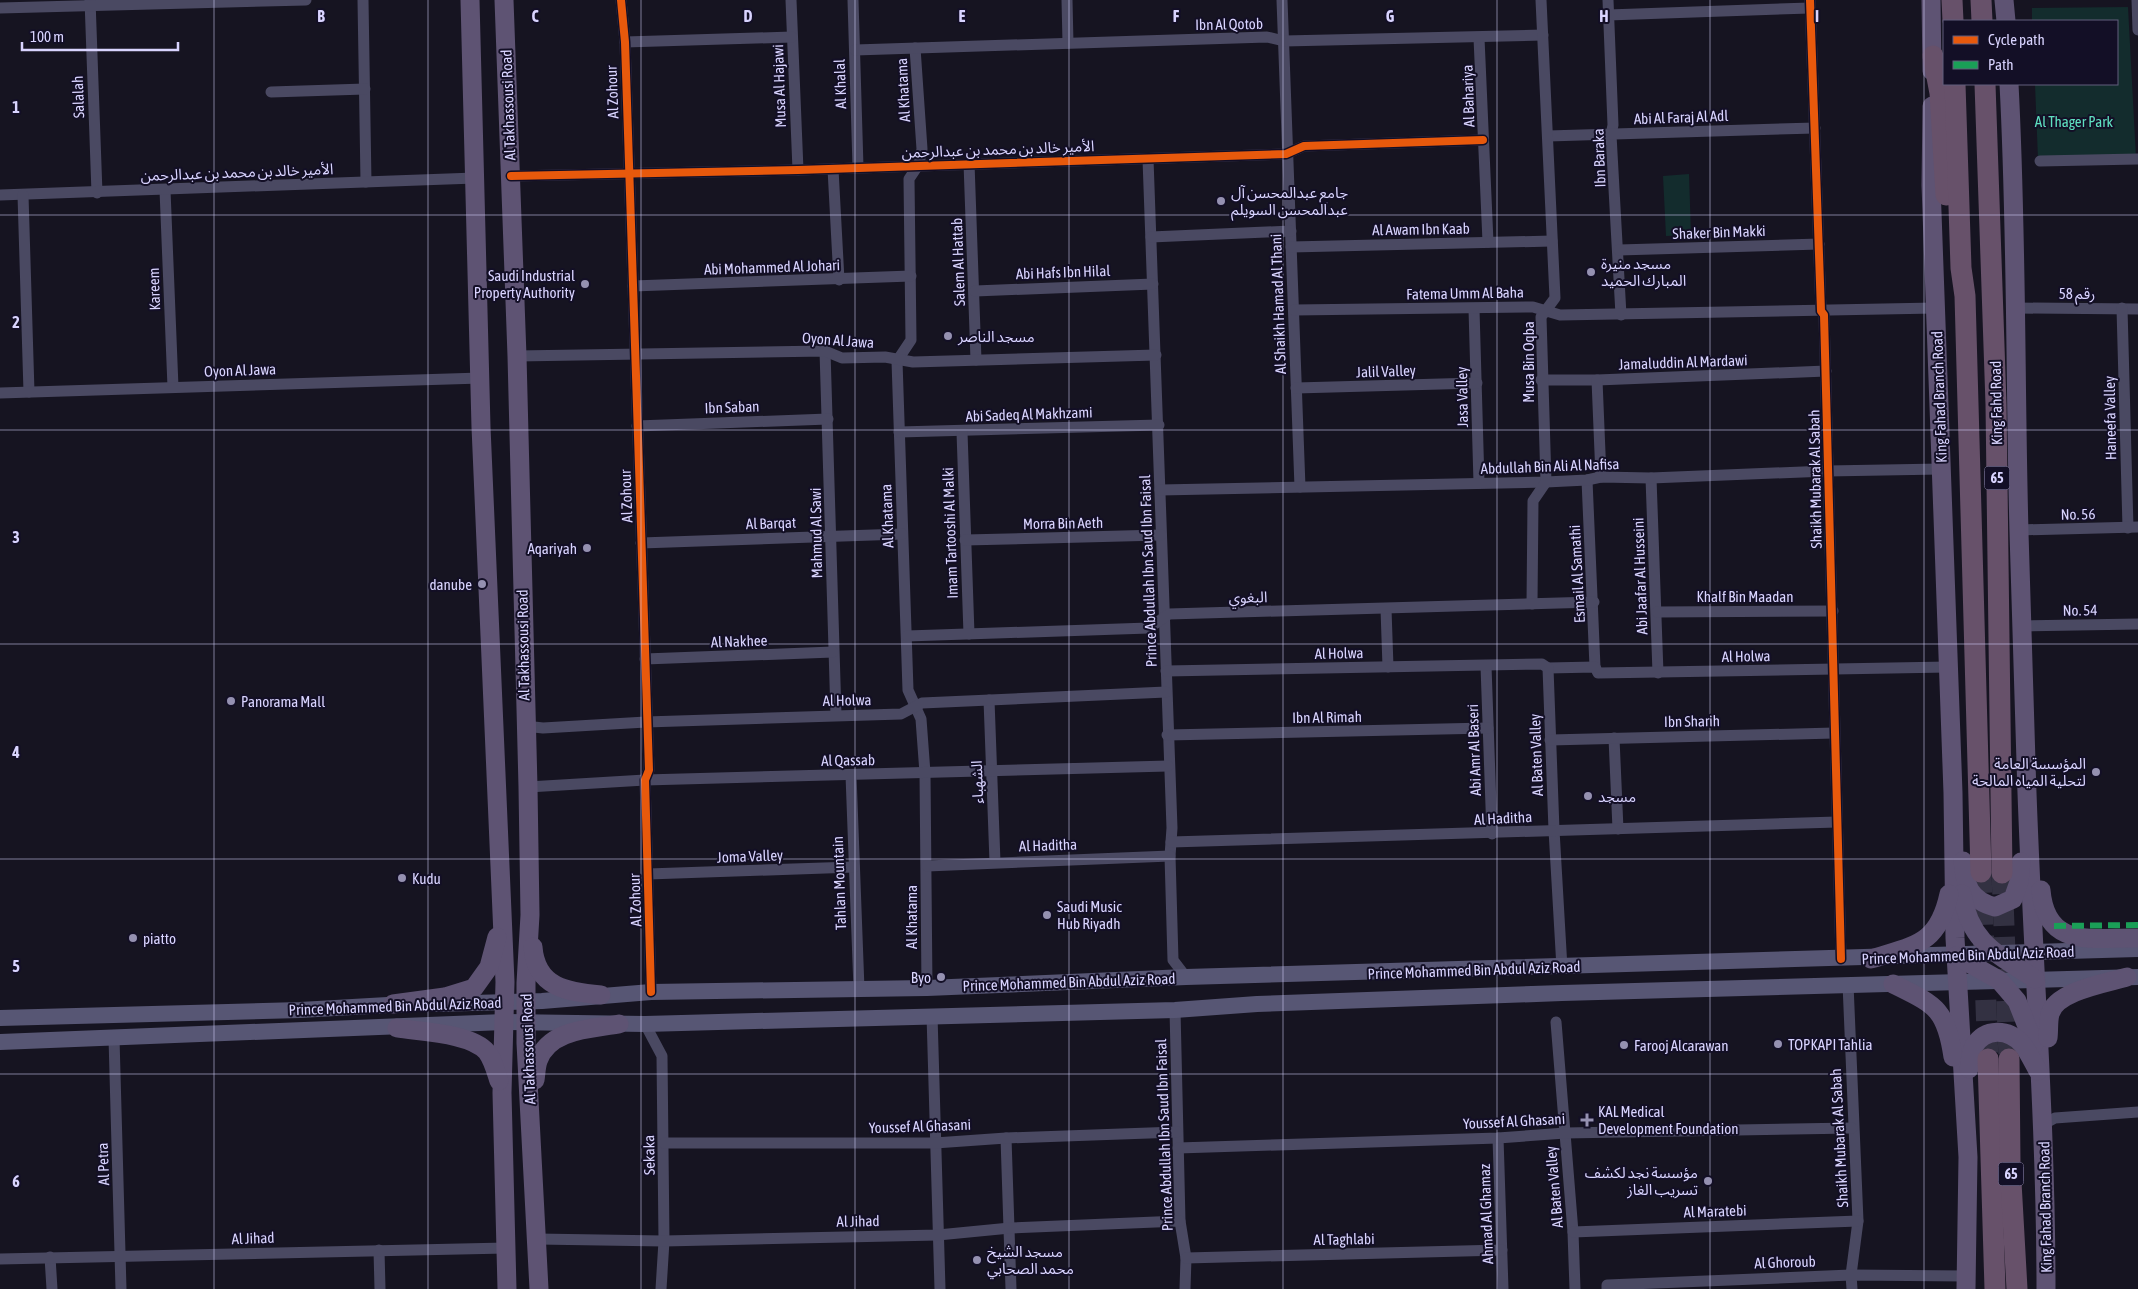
<svg xmlns="http://www.w3.org/2000/svg" width="2138" height="1289" viewBox="0 0 2138 1289" font-family="'Asap Condensed','Noto Sans Arabic',sans-serif">
	<style>
		.green { fill: #132c2d }
		.lines { fill: none; stroke-linecap: round; stroke-linejoin: round }
		.highway-tunnel { stroke: #333142; stroke-width: 21; stroke-dasharray: 21 11; stroke-linecap: butt }
		.street { stroke: #4a4962; stroke-width: 11 }
		.secondary { stroke: #575674; stroke-width: 16 }
		.primary { stroke: #5e5373; stroke-width: 19 }
		.highway { stroke: #67516a; stroke-width: 21 }
		.quiet { stroke: #1a9f57; stroke-width: 6; stroke-dasharray: 12 6; stroke-linecap: butt }
		.cycleway-casing { stroke: #130f26; stroke-width: 11 }
		.cycleway { stroke: #e8590c; stroke-width: 8 }
		.grid { fill: none; stroke: #d9d4ff; stroke-width: 1; stroke-opacity: 0.55 }
		.poi-dot { fill: #9591b1; stroke: #130f26; stroke-width: 2 }
		.labels { text-anchor: middle; dominant-baseline: central; stroke-width: 4; stroke-linejoin: round; paint-order: stroke }
		.shield { fill: #130f26; stroke: #9e99be; stroke-width: 1 }
		.shield-label { font-size: 14px; font-weight: bold; fill: #d9d4ff }
		.street-label { font-size: 15px; fill: #d9d4ff; stroke: #130f26 }
		.park-label { font-size: 15px; fill: #5fe0c0; stroke: #130f26 }
		.poi-label { font-size: 15px; fill: #d9d4ff; stroke: #130f26; text-anchor: start }
		.grid-label { font-size: 16px; text-anchor: middle; font-weight: bold; fill: #d9d4ff; stroke: #130f26; stroke-width: 4; stroke-linejoin: round; paint-order: stroke }
	</style>
	<rect width="100%" height="100%" fill="#161421"/>
	<g class="green">
		<polygon points="2128,7 2136,158 2038,159 2035,84 2117,84 2117,21 2032,21 2032,8"/>
		<polygon points="1689,174 1691,235 1666,236 1663,176"/>
	</g>
	<g class="lines">
		<g class="highway-tunnel">
			<polyline points="1981,872 1988,1059"/>
			<polyline points="2002,873 2009,1059"/>
		</g>
		<g class="street">
			<polyline points="90,0 97,193"/>
			<polyline points="363,0 366,182"/>
			<polyline points="621,0 625,42 649,770 645,780 651,992"/>
			<polyline points="791,0 798,170"/>
			<polyline points="853,0 858,167"/>
			<polyline points="1067,0 1068,43"/>
			<polyline points="1282,0 1300,487"/>
			<polyline points="1608,0 1613,125 1611,135 1621,315"/>
			<polyline points="1810,0 1821,311 1824,315 1841,959"/>
			<polyline points="2137,0 2138,30"/>
			<polyline points="0,8 306,0"/>
			<polyline points="1608,15 1810,8"/>
			<polyline points="1479,38 1488,242"/>
			<polyline points="625,42 792,37"/>
			<polyline points="915,48 922,149 919,164 909,179 911,340 897,361 908,690 921,719 925,773 927,988"/>
			<polyline points="855,50 1267,37 1284,41 1543,35"/>
			<polyline points="271,92 365,89"/>
			<polyline points="1548,136 1815,128"/>
			<polyline points="1148,159 1172,828 1170,856 1173,960 1186,977"/>
			<polyline points="2040,161 2138,159"/>
			<polyline points="969,163 976,360"/>
			<polyline points="833,169 839,280"/>
			<polyline points="511,176 798,170 1286,154 1304,146 1483,140"/>
			<polyline points="165,190 173,387"/>
			<polyline points="0,195 475,178"/>
			<polyline points="23,195 29,392"/>
			<polyline points="1151,237 1291,231"/>
			<polyline points="1291,247 1552,241"/>
			<polyline points="1619,250 1819,244"/>
			<polyline points="633,286 911,276"/>
			<polyline points="975,291 1153,284"/>
			<polyline points="2017,308 2138,309"/>
			<polyline points="2122,308 2128,528"/>
			<polyline points="1474,309 1479,483"/>
			<polyline points="1294,310 1533,307 1560,315 1935,308"/>
			<polyline points="825,351 836,715"/>
			<polyline points="517,356 825,351 842,358 885,357 913,362 1156,355"/>
			<polyline points="1541,380 1597,380 1826,371"/>
			<polyline points="1597,380 1601,477"/>
			<polyline points="1296,388 1477,383"/>
			<polyline points="0,393 481,378"/>
			<polyline points="637,426 828,419"/>
			<polyline points="899,432 1159,425"/>
			<polyline points="962,432 969,634"/>
			<polyline points="1651,478 1658,673"/>
			<polyline points="1587,480 1595,667"/>
			<polyline points="1160,490 1546,482 1587,480 1601,477 1651,478 1827,471 1941,469"/>
			<polyline points="2019,530 2138,527"/>
			<polyline points="965,540 1161,535"/>
			<polyline points="641,543 902,534"/>
			<polyline points="1532,604 1533,501 1546,482 1541,317 1555,298 1541,0"/>
			<polyline points="1386,609 1388,667"/>
			<polyline points="1657,612 1833,611"/>
			<polyline points="2022,626 2138,624"/>
			<polyline points="907,636 1149,628 1169,614 1594,602"/>
			<polyline points="645,659 833,652"/>
			<polyline points="1486,666 1492,834"/>
			<polyline points="1548,668 1595,667 1598,673 1948,667"/>
			<polyline points="1166,671 1542,664 1548,668 1554,830 1562,968"/>
			<polyline points="989,700 995,862"/>
			<polyline points="525,726 543,728 646,722 901,714 922,703 1166,692"/>
			<polyline points="1167,735 1488,728"/>
			<polyline points="1614,738 1618,829"/>
			<polyline points="1550,740 1834,733"/>
			<polyline points="851,775 859,989"/>
			<polyline points="528,787 645,780 1168,766"/>
			<polyline points="1171,842 1837,822"/>
			<polyline points="927,866 1170,856"/>
			<polyline points="648,874 854,867"/>
			<polyline points="1848,984 1858,1221 1851,1275 1852,1289"/>
			<polyline points="1175,1010 1180,1221 1186,1258 1185,1289"/>
			<polyline points="932,1015 940,1289"/>
			<polyline points="1556,1022 1573,1232 1575,1289"/>
			<polyline points="645,1024 662,1056 664,1241 661,1289"/>
			<polyline points="114,1038 121,1289"/>
			<polyline points="2044,1124 2055,1118 2138,1112"/>
			<polyline points="1006,1138 1011,1289"/>
			<polyline points="1498,1138 1503,1289"/>
			<polyline points="664,1143 935,1143 1006,1138 1177,1132"/>
			<polyline points="1178,1148 1498,1138 1565,1133 1852,1128"/>
			<polyline points="1573,1232 1858,1221"/>
			<polyline points="537,1239 664,1241 938,1235 1010,1228 1180,1221"/>
			<polyline points="379,1250 380,1289"/>
			<polyline points="50,1257 52,1289"/>
			<polyline points="1186,1258 1502,1250"/>
			<polyline points="0,1259 506,1248"/>
			<polyline points="1607,1289 1607,1285 1851,1275 1965,1276"/>
		</g>
		<g class="secondary">
			<polyline points="434,1004 542,1001 651,992 927,988 1186,977 2138,949"/>
			<polyline points="0,1018 300,1010 405,1004"/>
			<polyline points="0,1042 504,1022 645,1024 1175,1010 1257,1004 1562,993 2138,977"/>
		</g>
		<g class="primary">
			<polyline points="470,0 481,427 505,982 502,1093 507,1289"/>
			<polyline points="504,0 517,356 528,787 530,915 526,983 526,1043 539,1289"/>
			<polyline points="1931,0 1932,71"/>
			<polyline points="2004,0 2006,21"/>
			<path d="M 2009,84 C 2017,233 2015,383 2019,532 C 2021,609 2024,686 2026,762 C 2031,938 2046,1113 2046,1289"/>
			<polyline points="1932,106 1931,185 1953,793 1955,938 1968,1157 1966,1289"/>
			<path d="M 1963,861 C 1965,885 1969,900 1995,907 L 2013,899 L 2019,882 L 2021,862"/>
			<path d="M 2041,890 C 2046,950 2093,937 2138,938"/>
			<path d="M 1962,894 C 1970,943 1997,954 2035,979"/>
			<path d="M 533,947 C 536,988 568,992 601,995"/>
			<polyline points="1956,956 1999,980 2017,1001 2034,1044"/>
			<path d="M 1871,959 C 1915,945 1938,945 1949,894"/>
			<path d="M 1893,984 C 1935,1005 1946,1008 1953,1057"/>
			<polyline points="393,1004 445,997 474,988 489,967 497,937"/>
			<path d="M 397,1028 C 421,1032 471,1033 487,1052 C 493,1060 496,1072 499,1081"/>
			<path d="M 2048,1038 C 2049,1031 2048,1021 2050,1014 C 2056,991 2107,983 2127,977"/>
			<path d="M 1969,1069 C 1970,1062 1971,1052 1974,1046 C 1985,1028 2008,1028 2022,1044 C 2028,1051 2033,1062 2038,1071"/>
			<path d="M 535,1080 C 536,1074 536,1067 538,1061 C 549,1029 591,1029 619,1024"/>
		</g>
		<g class="highway">
			<polyline points="1952,0 1953,21"/>
			<polyline points="1981,0 1982,21"/>
			<polyline points="1933,56 1940,93 1946,195"/>
			<polyline points="1955,84 1961,268 1965,296 1981,872"/>
			<polyline points="1985,84 1996,404 2002,873"/>
			<polyline points="1988,1059 1995,1289"/>
			<polyline points="2009,1059 2010,1164 2017,1289"/>
		</g>
		<polyline class="quiet" points="2054,926 2138,925"/>
		<g class="cycleway-casing">
			<g id="cycleway">
				<polyline points="621,0 625,42 649,770 645,780 651,992"/>
				<polyline points="1810,0 1821,311 1824,315 1841,959"/>
				<polyline points="511,176 798,170 1286,154 1304,146 1483,140"/>
			</g>
		</g>
		<use href="#cycleway" class="cycleway"/>
	</g>
	<path class="grid" d="M 214,0 L 214,1289M 428,0 L 428,1289M 641,0 L 641,1289M 855,0 L 855,1289M 1069,0 L 1069,1289M 1283,0 L 1283,1289M 1497,0 L 1497,1289M 1710,0 L 1710,1289M 1924,0 L 1924,1289M 0,215 L 2138,215M 0,430 L 2138,430M 0,644 L 2138,644M 0,859 L 2138,859M 0,1074 L 2138,1074"/>
	<g class="poi-dot">
		<circle cx="1221" cy="201" r="5"/>
		<circle cx="1591" cy="272" r="5"/>
		<circle cx="585" cy="284" r="5"/>
		<circle cx="948" cy="336" r="5"/>
		<circle cx="587" cy="548" r="5"/>
		<circle cx="482" cy="584" r="5"/>
		<circle cx="231" cy="701" r="5"/>
		<circle cx="2096" cy="772" r="5"/>
		<circle cx="1588" cy="796" r="5"/>
		<circle cx="402" cy="878" r="5"/>
		<circle cx="1047" cy="915" r="5"/>
		<circle cx="133" cy="938" r="5"/>
		<circle cx="941" cy="977" r="5"/>
		<circle cx="1778" cy="1044" r="5"/>
		<circle cx="1624" cy="1045" r="5"/>
		<path d="M1584.5 1112.5h5v5h5v5h-5v5h-5v-5h-5v-5h5z"/>
		<circle cx="1708" cy="1181" r="5"/>
		<circle cx="977" cy="1260" r="5"/>
	</g>
	<g class="labels">
		<g class="shield">
			<rect x="1984.5" y="466.5" width="25" height="23" rx="4"/>
			<rect x="1998.5" y="1162.5" width="25" height="23" rx="4"/>
		</g>
		<g class="shield-label">
			<text x="1997" y="478">65</text>
			<text x="2011" y="1174">65</text>
		</g>
		<g class="street-label">
			<text transform="translate(1229 24) rotate(-1)">Ibn Al Qotob</text>
			<text transform="translate(840 84) rotate(-92)">Al Khalal</text>
			<text transform="translate(779 86) rotate(-92)">Musa Al Hajawi</text>
			<text transform="translate(903 90) rotate(-93)">Al Khatama</text>
			<text transform="translate(612 92) rotate(-92)">Al Zohour</text>
			<text transform="translate(1468 96) rotate(-92)">Al Bahariya</text>
			<text transform="translate(78 97) rotate(-92)">Salalah</text>
			<text transform="translate(508 105) rotate(-92)">Al Takhassousi Road</text>
			<text transform="translate(1681 117) rotate(-2)">Abi Al Faraj Al Adl</text>
			<text transform="translate(998 149) rotate(-2)">الأمير خالد بن محمد بن عبدالرحمن</text>
			<text transform="translate(1599 158) rotate(-92)">Ibn Baraka</text>
			<text transform="translate(237 172) rotate(-2)">الأمير خالد بن محمد بن عبدالرحمن</text>
			<text transform="translate(1421 229) rotate(-1)">Al Awam Ibn Kaab</text>
			<text transform="translate(1719 232) rotate(-2)">Shaker Bin Makki</text>
			<text transform="translate(958 262) rotate(-92)">Salem Al Hattab</text>
			<text transform="translate(772 267) rotate(-2)">Abi Mohammed Al Johari</text>
			<text transform="translate(1063 272) rotate(-2)">Abi Hafs Ibn Hilal</text>
			<text transform="translate(154 289) rotate(-92)">Kareem</text>
			<text transform="translate(1465 293) rotate(-1)">Fatema Umm Al Baha</text>
			<text x="2077" y="293">رقم 58</text>
			<text transform="translate(1278 304) rotate(-92)">Al Shaikh Hamad Al Thani</text>
			<text transform="translate(838 340) rotate(4)">Oyon Al Jawa</text>
			<text transform="translate(1528 362) rotate(-90)">Musa Bin Oqba</text>
			<text transform="translate(1683 362) rotate(-2)">Jamaluddin Al Mardawi</text>
			<text transform="translate(240 370) rotate(-2)">Oyon Al Jawa</text>
			<text transform="translate(1386 371) rotate(-2)">Jalil Valley</text>
			<text transform="translate(1462 397) rotate(-91)">Jasa Valley</text>
			<text transform="translate(1939 397) rotate(-92)">King Fahad Branch Road</text>
			<text transform="translate(1996 403) rotate(-91)">King Fahd Road</text>
			<text transform="translate(732 407) rotate(-2)">Ibn Saban</text>
			<text transform="translate(1029 414) rotate(-2)">Abi Sadeq Al Makhzami</text>
			<text transform="translate(2110 418) rotate(-91)">Haneefa Valley</text>
			<text transform="translate(1550 466) rotate(-2)">Abdullah Bin Ali Al Nafisa</text>
			<text transform="translate(1815 479) rotate(-91)">Shaikh Mubarak Al Sabah</text>
			<text transform="translate(626 496) rotate(-92)">Al Zohour</text>
			<text transform="translate(2078 514) rotate(-1)">No. 56</text>
			<text transform="translate(887 516) rotate(-92)">Al Khatama</text>
			<text transform="translate(771 523) rotate(-2)">Al Barqat</text>
			<text transform="translate(1063 523) rotate(-1)">Morra Bin Aeth</text>
			<text transform="translate(816 533) rotate(-91)">Mahmud Al Sawi</text>
			<text transform="translate(950 533) rotate(-92)">Imam Tartooshi Al Malki</text>
			<text transform="translate(1148 571) rotate(-92)">Prince Abdullah Ibn Saud Ibn Faisal</text>
			<text transform="translate(1577 574) rotate(-93)">Esmail Al Samathi</text>
			<text transform="translate(1640 576) rotate(-92)">Abi Jaafar Al Husseini</text>
			<text x="1745" y="596">Khalf Bin Maadan</text>
			<text transform="translate(1248 597) rotate(-1)">البغوي</text>
			<text transform="translate(2080 610) rotate(-1)">No. 54</text>
			<text transform="translate(739 641) rotate(-2)">Al Nakhee</text>
			<text transform="translate(523 645) rotate(-91)">Al Takhassousi Road</text>
			<text transform="translate(1339 653) rotate(-1)">Al Holwa</text>
			<text transform="translate(1746 656) rotate(-1)">Al Holwa</text>
			<text transform="translate(847 700) rotate(-1)">Al Holwa</text>
			<text transform="translate(1327 717) rotate(-1)">Ibn Al Rimah</text>
			<text transform="translate(1692 721) rotate(-1)">Ibn Sharih</text>
			<text transform="translate(1474 750) rotate(-92)">Abi Amr Al Baseri</text>
			<text transform="translate(1536 755) rotate(-92)">Al Baten Valley</text>
			<text transform="translate(848 760) rotate(-1)">Al Qassab</text>
			<text transform="translate(977 782) rotate(-92)">الشهباء</text>
			<text transform="translate(1503 818) rotate(-3)">Al Haditha</text>
			<text transform="translate(1048 845) rotate(-2)">Al Haditha</text>
			<text transform="translate(750 856) rotate(-2)">Joma Valley</text>
			<text transform="translate(839 883) rotate(-92)">Tahlan Mountain</text>
			<text transform="translate(635 900) rotate(-92)">Al Zohour</text>
			<text transform="translate(911 917) rotate(-90)">Al Khatama</text>
			<text transform="translate(1968 955) rotate(-2)">Prince Mohammed Bin Abdul Aziz Road</text>
			<text transform="translate(1474 970) rotate(-2)">Prince Mohammed Bin Abdul Aziz Road</text>
			<text transform="translate(1069 982) rotate(-2)">Prince Mohammed Bin Abdul Aziz Road</text>
			<text transform="translate(395 1006) rotate(-2)">Prince Mohammed Bin Abdul Aziz Road</text>
			<text transform="translate(528 1049) rotate(-92)">Al Takhassousi Road</text>
			<text transform="translate(1514 1121) rotate(-3)">Youssef Al Ghasani</text>
			<text transform="translate(920 1126) rotate(-2)">Youssef Al Ghasani</text>
			<text transform="translate(1164 1135) rotate(-92)">Prince Abdullah Ibn Saud Ibn Faisal</text>
			<text transform="translate(1839 1138) rotate(-93)">Shaikh Mubarak Al Sabah</text>
			<text transform="translate(649 1155) rotate(-91)">Sekaka</text>
			<text transform="translate(103 1164) rotate(-92)">Al Petra</text>
			<text transform="translate(1554 1187) rotate(-95)">Al Baten Valley</text>
			<text transform="translate(2045 1207) rotate(-91)">King Fahad Branch Road</text>
			<text transform="translate(1715 1211) rotate(-2)">Al Maratebi</text>
			<text transform="translate(1486 1214) rotate(-92)">Ahmad Al Ghamaz</text>
			<text transform="translate(858 1221) rotate(-1)">Al Jihad</text>
			<text transform="translate(253 1238) rotate(-2)">Al Jihad</text>
			<text transform="translate(1344 1239) rotate(-1)">Al Taghlabi</text>
			<text transform="translate(1785 1262) rotate(-2)">Al Ghoroub</text>
		</g>
		<g class="park-label">
			<text x="2074" y="121">Al Thager Park</text>
		</g>
		<g class="poi-label">
			<text x="1231" y="192">جامع عبدالمحسن آل<tspan x="1231" dy="17">عبدالمحسن السويلم</tspan></text>
			<text x="1601" y="263">مسجد منيرة<tspan x="1601" dy="17">المبارك الحميد</tspan></text>
			<text x="575" y="275" text-anchor="end">Saudi Industrial<tspan x="575" dy="17">Property Authority</tspan></text>
			<text x="958" y="336">مسجد الناصر</text>
			<text x="577" y="548" text-anchor="end">Aqariyah</text>
			<text x="472" y="584" text-anchor="end">danube</text>
			<text x="241" y="701">Panorama Mall</text>
			<text x="2086" y="763" text-anchor="end">المؤسسة العامة<tspan x="2086" dy="17">لتحلية المياه المالحة</tspan></text>
			<text x="1598" y="796">مسجد</text>
			<text x="412" y="878">Kudu</text>
			<text x="1057" y="906">Saudi Music<tspan x="1057" dy="17">Hub Riyadh</tspan></text>
			<text x="143" y="938">piatto</text>
			<text x="931" y="977" text-anchor="end">Byo</text>
			<text x="1788" y="1044">TOPKAPI Tahlia</text>
			<text x="1634" y="1045">Farooj Alcarawan</text>
			<text x="1598" y="1111">KAL Medical<tspan x="1598" dy="17">Development Foundation</tspan></text>
			<text x="1698" y="1172" text-anchor="end">مؤسسة نجد لكشف<tspan x="1698" dy="17">تسريب الغاز</tspan></text>
			<text x="987" y="1251">مسجد الشيخ<tspan x="987" dy="17">محمد الصحابي</tspan></text>
		</g>
	</g>
	<g class="grid-label">
		<text x="321" y="22">B</text>
		<text x="535" y="22">C</text>
		<text x="748" y="22">D</text>
		<text x="962" y="22">E</text>
		<text x="1176" y="22">F</text>
		<text x="1390" y="22">G</text>
		<text x="1604" y="22">H</text>
		<text x="1817" y="22">I</text>
		<text x="16" y="113">1</text>
		<text x="16" y="328">2</text>
		<text x="16" y="543">3</text>
		<text x="16" y="758">4</text>
		<text x="16" y="972">5</text>
		<text x="16" y="1187">6</text>
	</g>
	<rect x="1943" y="20" width="175" height="65" fill="#130f26" stroke="#625e7d"/>
	<rect x="1953" y="36" width="25" height="8" fill="#e8590c" stroke="#625e7d"/>
	<text x="1988" y="45" font-size="15" fill="#d9d4ff">Cycle path</text>
	<rect x="1953" y="61" width="25" height="8" fill="#1a9f57" stroke="#625e7d"/>
	<text x="1988" y="70" font-size="15" fill="#d9d4ff">Path</text>
	<path d="M22 42v8h156v-8" fill="none" stroke="#d9d4ff" stroke-width="2.5"/>
	<text x="30" y="42" font-size="15" fill="#d9d4ff" stroke="#130f26" stroke-width="4" paint-order="stroke">100 m</text>
</svg>
